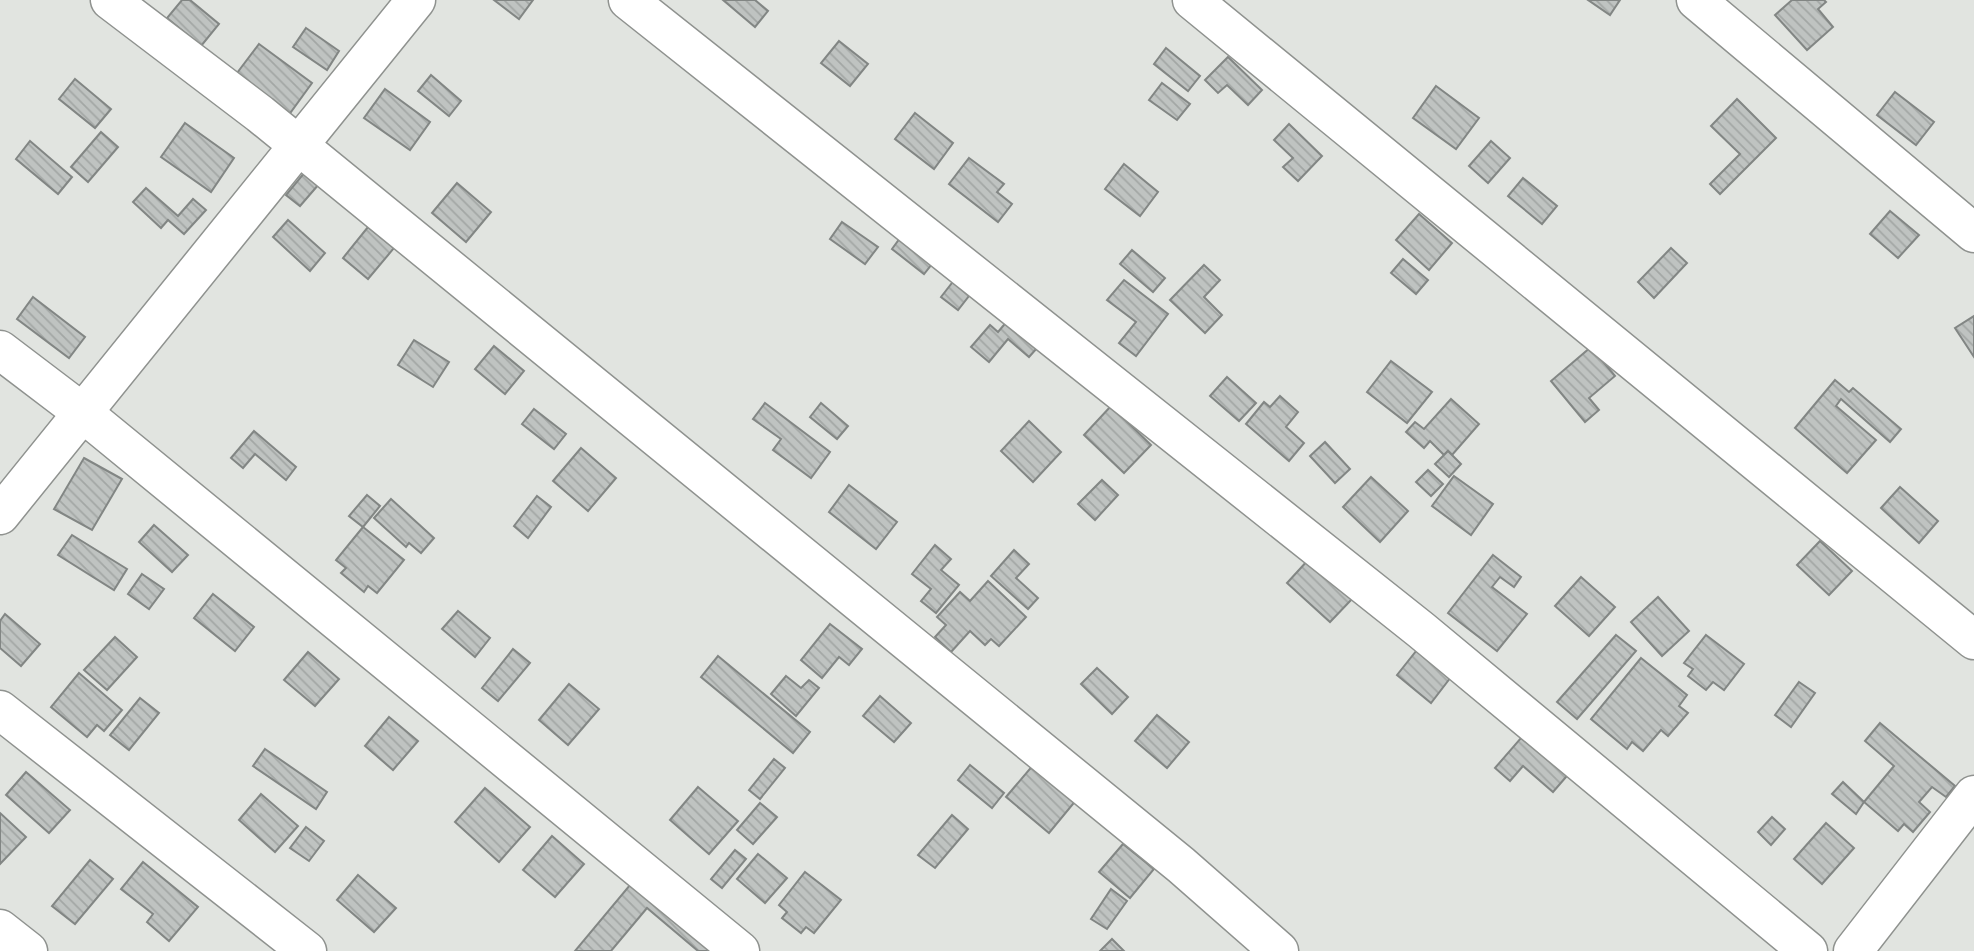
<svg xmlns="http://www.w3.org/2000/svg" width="1974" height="951" viewBox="0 0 1974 951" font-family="Figtree,sans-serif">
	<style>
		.building { fill: url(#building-back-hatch); stroke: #828684; stroke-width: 2 }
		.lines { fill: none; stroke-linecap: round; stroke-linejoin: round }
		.minor-casing { stroke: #8f928f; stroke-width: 41 }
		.minor { stroke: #fff; stroke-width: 38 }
	</style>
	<defs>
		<pattern id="building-back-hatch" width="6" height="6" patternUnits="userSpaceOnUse" patternTransform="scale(1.75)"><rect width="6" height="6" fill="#bfc3c1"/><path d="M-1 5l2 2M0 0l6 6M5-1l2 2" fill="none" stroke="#a3a7a5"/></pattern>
	</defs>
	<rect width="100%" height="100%" fill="#e1e4e0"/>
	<g class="building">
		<polygon points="182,0 190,0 219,24 201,46 167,18"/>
		<polygon points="494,0 533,0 519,19"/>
		<polygon points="723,0 755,0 768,11 755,27"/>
		<polygon points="1588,0 1620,0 1610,15"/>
		<polygon points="1792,0 1824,0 1826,2 1818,9 1833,27 1807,50 1775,15"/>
		<polygon points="306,28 339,51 327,70 293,47"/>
		<polygon points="839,41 868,64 850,86 821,63"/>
		<polygon points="259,44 312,83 288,116 234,77"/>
		<polygon points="1166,48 1200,76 1188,91 1154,64"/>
		<polygon points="1228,57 1262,90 1248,105 1227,85 1218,93 1205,80"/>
		<polygon points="431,75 461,101 449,116 418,91"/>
		<polygon points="75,79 111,109 95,128 59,99"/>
		<polygon points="1162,83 1190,104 1177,120 1149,100"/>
		<polygon points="1436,86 1479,118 1456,149 1413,118"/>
		<polygon points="385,89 430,122 410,150 364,118"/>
		<polygon points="1895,92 1934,122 1916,145 1877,115"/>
		<polygon points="1737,99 1776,138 1720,194 1710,184 1740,154 1711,126"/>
		<polygon points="915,113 953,143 934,169 895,139"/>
		<polygon points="185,123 234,158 211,192 161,157"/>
		<polygon points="1289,124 1322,156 1298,181 1283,167 1293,158 1274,140"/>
		<polygon points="101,132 118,147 88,182 71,167"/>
		<polygon points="30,141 72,177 58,194 16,159"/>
		<polygon points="1491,141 1510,158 1488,183 1469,166"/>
		<polygon points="969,158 1004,184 997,192 1012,204 998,222 949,184"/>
		<polygon points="1124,164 1158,192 1140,216 1105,189"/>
		<polygon points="305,172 319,184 300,206 286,195"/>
		<polygon points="1523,178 1557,206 1542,224 1508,196"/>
		<polygon points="457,183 491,212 466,242 432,213"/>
		<polygon points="146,188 178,216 193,199 206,210 184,234 168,220 161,228 133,202"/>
		<polygon points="1890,211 1919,235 1898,258 1870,234"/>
		<polygon points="1419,214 1452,243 1429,270 1396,240"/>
		<polygon points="288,220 325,253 310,271 273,237"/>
		<polygon points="842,222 878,247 865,264 830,239"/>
		<polygon points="368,227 394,248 368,279 343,258"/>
		<polygon points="903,234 936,259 924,274 892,249"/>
		<polygon points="1671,248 1687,263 1654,298 1638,282"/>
		<polygon points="1132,250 1165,278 1153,292 1120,264"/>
		<polygon points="1403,259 1428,280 1416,294 1391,273"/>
		<polygon points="1204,265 1220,280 1204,297 1222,315 1205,333 1170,300"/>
		<polygon points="959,274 976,287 958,310 941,297"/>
		<polygon points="1124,280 1168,314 1136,356 1119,343 1136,322 1107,300"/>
		<polygon points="33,297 85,337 69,358 17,319"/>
		<polygon points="1014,313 1045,339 1029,357 1008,339 989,362 971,347 990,325 998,332"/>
		<polygon points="1974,316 1974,357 1955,328"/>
		<polygon points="414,340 449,362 433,387 398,365"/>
		<polygon points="494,346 524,371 505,394 475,369"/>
		<polygon points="1591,347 1615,376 1589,398 1599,410 1585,422 1551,381"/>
		<polygon points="1391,361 1432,392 1407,423 1367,392"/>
		<polygon points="1227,377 1256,403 1239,421 1210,396"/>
		<polygon points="1835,380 1849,392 1853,388 1901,429 1890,442 1841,399 1836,406 1876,440 1847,473 1795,428"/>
		<polygon points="1280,396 1298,412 1286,427 1304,443 1289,461 1246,424 1264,402 1270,407"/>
		<polygon points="1451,399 1479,424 1452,455 1448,451 1444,455 1430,441 1424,448 1406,432 1415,422 1424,429"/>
		<polygon points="765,403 830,452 811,478 773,450 781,439 753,419"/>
		<polygon points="821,403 848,426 837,439 810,417"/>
		<polygon points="1111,406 1151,445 1124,473 1084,435"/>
		<polygon points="534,409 566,434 554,449 522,424"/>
		<polygon points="1029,421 1061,452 1033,482 1001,451"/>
		<polygon points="254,431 296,467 286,480 255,454 243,468 231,458"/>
		<polygon points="1325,442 1350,469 1335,483 1310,456"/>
		<polygon points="581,448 616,478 588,511 553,481"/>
		<polygon points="1448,451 1461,464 1449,477 1435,464"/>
		<polygon points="84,458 122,479 92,530 54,509"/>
		<polygon points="1428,470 1443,484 1431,496 1416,482"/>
		<polygon points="1454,476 1493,504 1471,535 1432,506"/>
		<polygon points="1371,477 1408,511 1380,542 1343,507"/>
		<polygon points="1102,480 1118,495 1095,520 1078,504"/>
		<polygon points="849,485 897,522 876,549 829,512"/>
		<polygon points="1900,487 1938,521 1919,543 1881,508"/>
		<polygon points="367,495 380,506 363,527 349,516"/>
		<polygon points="537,496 551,507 528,538 514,526"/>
		<polygon points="391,499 434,538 421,553 409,543 406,547 374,518"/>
		<polygon points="154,525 188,555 172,572 139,542"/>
		<polygon points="363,527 404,560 377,593 368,586 364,592 341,573 346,568 336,560"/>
		<polygon points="72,535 127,569 114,590 58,555"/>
		<polygon points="1820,541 1852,571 1829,595 1797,565"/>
		<polygon points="935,545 951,559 941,570 959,585 936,613 921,601 931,589 912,574"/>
		<polygon points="1014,550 1029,564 1016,578 1038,598 1028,609 991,576"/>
		<polygon points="1493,555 1521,577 1514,587 1500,577 1492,587 1527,614 1497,651 1448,613"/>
		<polygon points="1309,559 1352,599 1330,622 1287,583"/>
		<polygon points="142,574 164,589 149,609 128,594"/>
		<polygon points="1581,577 1615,607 1589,636 1555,606"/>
		<polygon points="988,581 1026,617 999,646 991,639 985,645 970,631 951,652 935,637 946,625 937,617 960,592 970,601"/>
		<polygon points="213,594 254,627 235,651 194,618"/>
		<polygon points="1658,597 1689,631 1662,656 1631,622"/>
		<polygon points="458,611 490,638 475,657 442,629"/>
		<polygon points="5,614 40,644 21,666 0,648 0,621"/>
		<polygon points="830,624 862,649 849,665 839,657 822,678 801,660"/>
		<polygon points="1616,635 1636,651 1577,719 1557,702"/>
		<polygon points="1706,635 1744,664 1724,690 1713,682 1706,690 1688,676 1693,669 1684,663"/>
		<polygon points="115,637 137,657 107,690 84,670"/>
		<polygon points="513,649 530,663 498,701 482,688"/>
		<polygon points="1417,650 1451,677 1431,703 1397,675"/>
		<polygon points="308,652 339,679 315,706 284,680"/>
		<polygon points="718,656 810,732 793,753 701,677"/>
		<polygon points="1641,658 1687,695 1679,706 1688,713 1668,736 1661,730 1643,751 1632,742 1627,749 1591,719"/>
		<polygon points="1097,668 1128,697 1112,714 1081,684"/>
		<polygon points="79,673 122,710 104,731 97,725 87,737 51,707"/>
		<polygon points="786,676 801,688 809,680 819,688 796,716 771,694"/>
		<polygon points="1799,682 1815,693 1791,727 1775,715"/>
		<polygon points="569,684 599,709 568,745 539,720"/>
		<polygon points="880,696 911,723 894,742 863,716"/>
		<polygon points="140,698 159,713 129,750 110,735"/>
		<polygon points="1157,715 1189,742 1167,768 1135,741"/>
		<polygon points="389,717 418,741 393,770 365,746"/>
		<polygon points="1880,723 1955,786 1946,797 1932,787 1919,802 1930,812 1913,832 1904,824 1898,831 1864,802 1894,766 1865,741"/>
		<polygon points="1527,731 1572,770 1553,792 1523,766 1510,781 1495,768"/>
		<polygon points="265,749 327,792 316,809 253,766"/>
		<polygon points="774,759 785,768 760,799 749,790"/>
		<polygon points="1034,764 1082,793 1049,833 1006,797"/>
		<polygon points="970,765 1004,793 992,808 958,780"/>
		<polygon points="26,772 70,810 49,833 6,795"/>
		<polygon points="1843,782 1864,802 1856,814 1832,794"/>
		<polygon points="698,787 738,821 709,854 670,820"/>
		<polygon points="485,788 530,827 499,862 455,822"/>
		<polygon points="261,794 298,826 275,852 239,820"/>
		<polygon points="760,803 777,817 753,844 737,830"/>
		<polygon points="0,813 26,837 0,864"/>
		<polygon points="952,815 968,829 935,868 918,855"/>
		<polygon points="1772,817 1785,829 1771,845 1758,832"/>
		<polygon points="1826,823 1854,848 1822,884 1794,859"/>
		<polygon points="306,827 324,841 309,861 290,848"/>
		<polygon points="552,836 584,864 555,897 523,870"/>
		<polygon points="1123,844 1154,869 1130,898 1099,872"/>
		<polygon points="735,850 746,859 722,888 711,879"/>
		<polygon points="758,854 787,878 765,903 737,879"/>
		<polygon points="90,860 113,879 75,924 52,906"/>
		<polygon points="143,862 198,907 169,941 147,922 153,914 121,889"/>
		<polygon points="805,872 841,900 814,933 806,927 801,933 782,918 787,912 779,905"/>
		<polygon points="640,873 711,951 698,951 647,908 611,951 575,951"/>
		<polygon points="358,875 396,908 374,932 337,900"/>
		<polygon points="1111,889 1127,901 1107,929 1091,919"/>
		<polygon points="1112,939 1124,951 1100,951"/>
	</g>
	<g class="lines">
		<g class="minor-casing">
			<g id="minor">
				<polyline points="110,0 260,114 1181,865 1279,951"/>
				<polyline points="628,0 1421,630 1808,951"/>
				<polyline points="1192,0 1974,640"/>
				<polyline points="1696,0 1974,233"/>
				<polyline points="0,350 83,413 740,951"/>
				<polyline points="0,515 416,0"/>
				<polyline points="0,710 307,951"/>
				<polyline points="0,929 28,951"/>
				<polyline points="1853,951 1974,795"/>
			</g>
		</g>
		<use href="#minor" class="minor"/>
	</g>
</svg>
